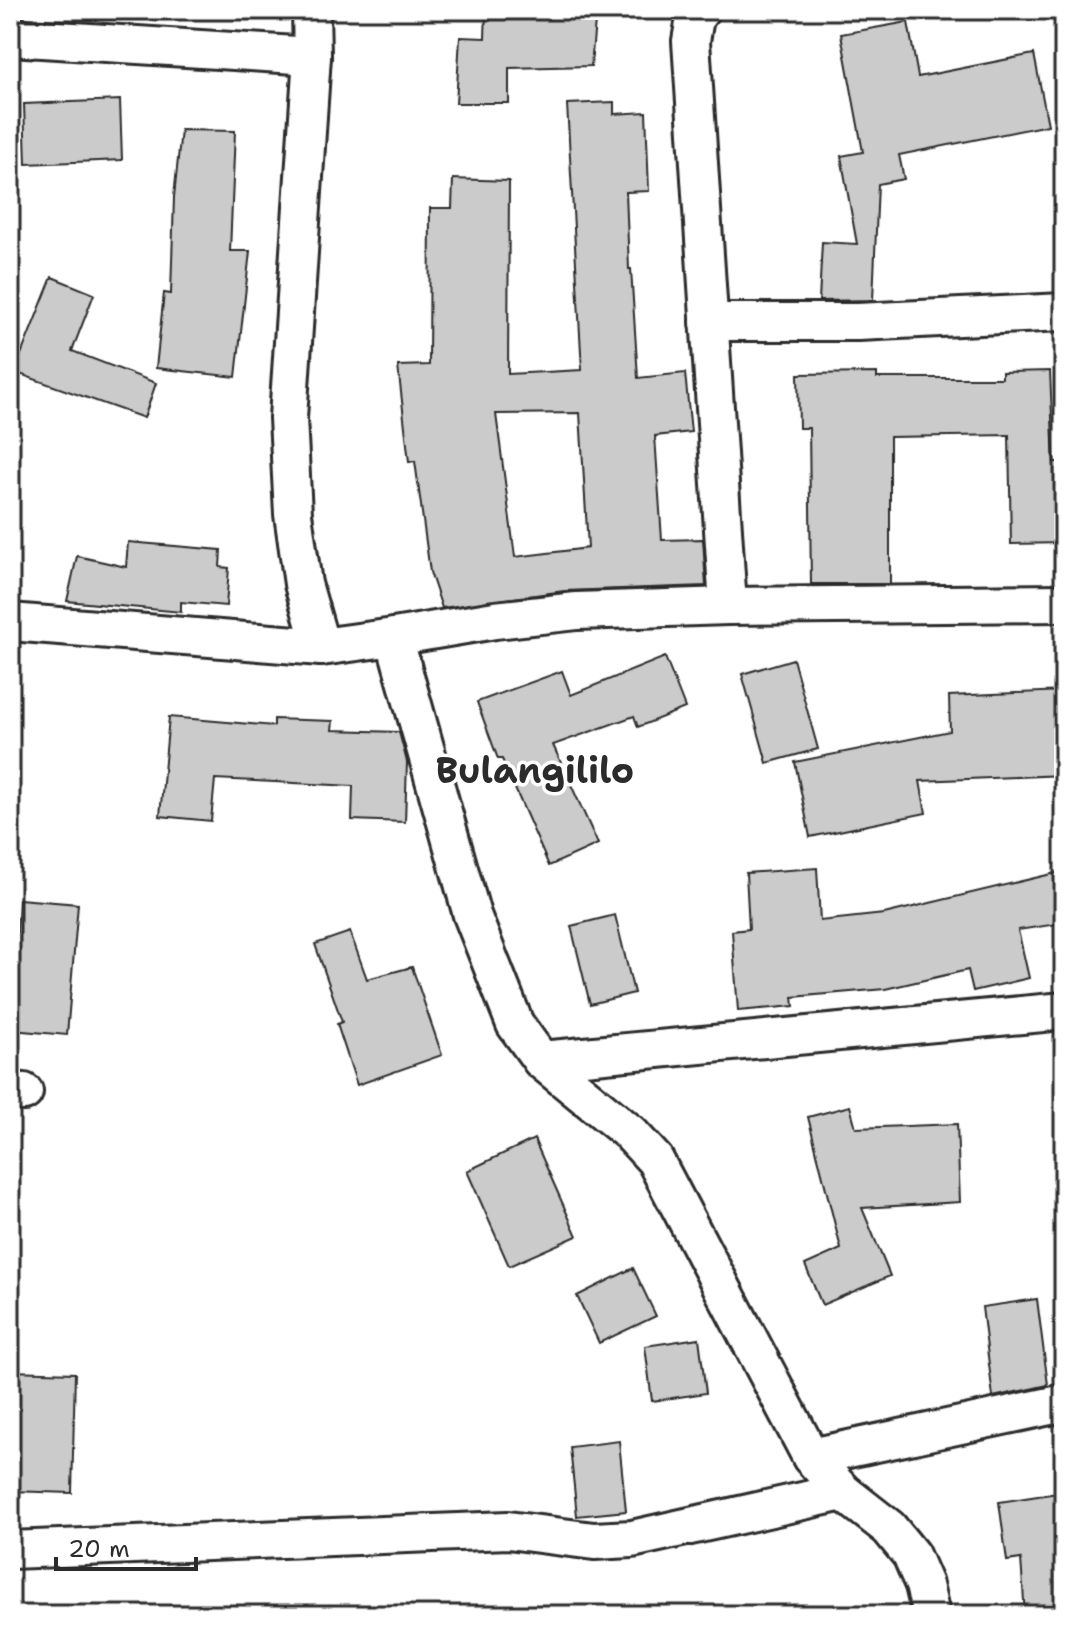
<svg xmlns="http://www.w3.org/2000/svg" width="1074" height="1625" viewBox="0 0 1074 1625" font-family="'Shantell Sans',sans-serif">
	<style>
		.building { fill: #cbcbcb; stroke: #2b2b2b; stroke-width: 2; fill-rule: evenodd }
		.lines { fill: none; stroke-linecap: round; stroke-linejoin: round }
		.minor-casing { stroke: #2b2b2b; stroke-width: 42 }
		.minor { stroke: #fff; stroke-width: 36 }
		.labels { text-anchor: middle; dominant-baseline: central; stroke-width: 7; stroke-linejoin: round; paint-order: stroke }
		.district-label { font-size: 36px; font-weight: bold; fill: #2b2b2b; stroke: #fff }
	</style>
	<rect width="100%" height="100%" fill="#fff"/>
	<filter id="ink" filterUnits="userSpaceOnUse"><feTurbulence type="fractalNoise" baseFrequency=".0125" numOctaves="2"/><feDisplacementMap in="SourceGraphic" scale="16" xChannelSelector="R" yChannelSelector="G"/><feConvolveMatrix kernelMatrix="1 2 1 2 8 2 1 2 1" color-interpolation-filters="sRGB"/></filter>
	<g filter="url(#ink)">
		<g class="building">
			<polygon points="486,10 596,10 591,66 509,68 509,103 456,103 460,37 485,38"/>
			<polygon points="908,22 918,77 1034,54 1048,125 899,155 904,179 878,184 873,300 819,301 822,242 857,244 841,156 863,152 841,34"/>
			<polygon points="120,100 122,160 26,164 24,104"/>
			<path d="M 614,102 L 614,114 L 646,112 L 649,191 L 626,192 L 629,269 L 631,269 L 638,378 L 685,373 L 691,432 L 655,436 L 662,540 L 703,539 L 706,586 L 564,591 L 442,608 L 430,572 L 415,461 L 409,462 L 398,366 L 429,365 L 430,208 L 452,208 L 453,179 L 509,181 L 508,374 L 582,370 L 567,104 ZM 580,413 L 588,548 L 515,557 L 496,414 Z"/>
			<polygon points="181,130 235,131 230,251 250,251 236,377 156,368 164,293 171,294 174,197"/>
			<polygon points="52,277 94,294 72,351 156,383 144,418 14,372"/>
			<polygon points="1050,371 1054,462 1062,462 1064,543 1011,544 1009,435 890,437 890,584 811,584 809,428 799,428 798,374 877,373 877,378 1002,378 1002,372"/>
			<polygon points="128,542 221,550 220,567 229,568 226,606 181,602 181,612 67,601 77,556 126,567"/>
			<polygon points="665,657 685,708 638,727 634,716 553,745 598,844 549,866 502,759 498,759 477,702 562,671 571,695"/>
			<polygon points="793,659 818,749 767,763 742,674"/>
			<polygon points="1064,691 1064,775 920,781 926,813 810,837 795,762 950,731 949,696"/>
			<polygon points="169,717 274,726 274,719 333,721 332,730 399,732 407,762 405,822 352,820 353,786 215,779 211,821 160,816"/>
			<polygon points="817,868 820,921 884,914 1064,871 1064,923 1018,930 1029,978 973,991 968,970 885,989 793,997 794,1006 738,1011 732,931 749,929 746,873"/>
			<polygon points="19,899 78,904 67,1035 12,1030"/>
			<polygon points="615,915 634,993 590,1004 571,926"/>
			<polygon points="350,932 367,979 412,967 442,1055 357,1085 337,1024 342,1022 315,944"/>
			<polygon points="850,1106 856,1128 957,1124 960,1202 862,1208 890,1276 822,1305 805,1265 841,1249 808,1117"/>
			<polygon points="534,1139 577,1236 509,1266 467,1171"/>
			<polygon points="633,1268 656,1316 599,1343 577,1296"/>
			<polygon points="1037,1299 1048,1385 993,1397 982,1307"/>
			<polygon points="699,1338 706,1393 652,1401 645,1346"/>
			<polygon points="10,1371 75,1373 72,1493 10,1491"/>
			<polygon points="619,1441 626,1511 577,1516 570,1447"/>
			<polygon points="1064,1492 1064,1615 1025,1615 1021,1559 1007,1561 999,1502"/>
		</g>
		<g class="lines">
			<g class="minor-casing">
				<g id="minor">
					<polyline points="311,10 312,56 288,418 293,514 303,584 321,647 394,637 472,915 515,1024 541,1060 630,1133 655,1160 811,1457 843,1492 889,1528 911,1555 924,1585 931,1615"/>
					<polyline points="701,10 695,18 691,41 728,606"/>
					<polyline points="10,37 312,56"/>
					<polyline points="709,322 858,322 1064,312"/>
					<polyline points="10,622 321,647"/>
					<polyline points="394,637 495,620 577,611 728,606 1064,603"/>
					<polyline points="541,1060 1064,1011"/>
					<polyline points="10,1091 24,1092"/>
					<polyline points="811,1457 1064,1403"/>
					<polyline points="10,1550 508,1530 594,1541 632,1539 843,1492"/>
				</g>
			</g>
			<use href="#minor" class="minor"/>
		</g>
	</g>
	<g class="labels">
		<g class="district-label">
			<text x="535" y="770">Bulangililo</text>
		</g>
	</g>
	<rect width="1074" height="1625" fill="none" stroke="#fff" stroke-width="40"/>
	<rect x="20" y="20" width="1034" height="1585" fill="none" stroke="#2b2b2b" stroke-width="3" filter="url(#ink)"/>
	<path d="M56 1557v12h140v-12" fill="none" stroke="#2b2b2b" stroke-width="4"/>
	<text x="68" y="1557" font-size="24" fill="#2b2b2b" stroke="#ffffff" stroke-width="6" paint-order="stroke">20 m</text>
</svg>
